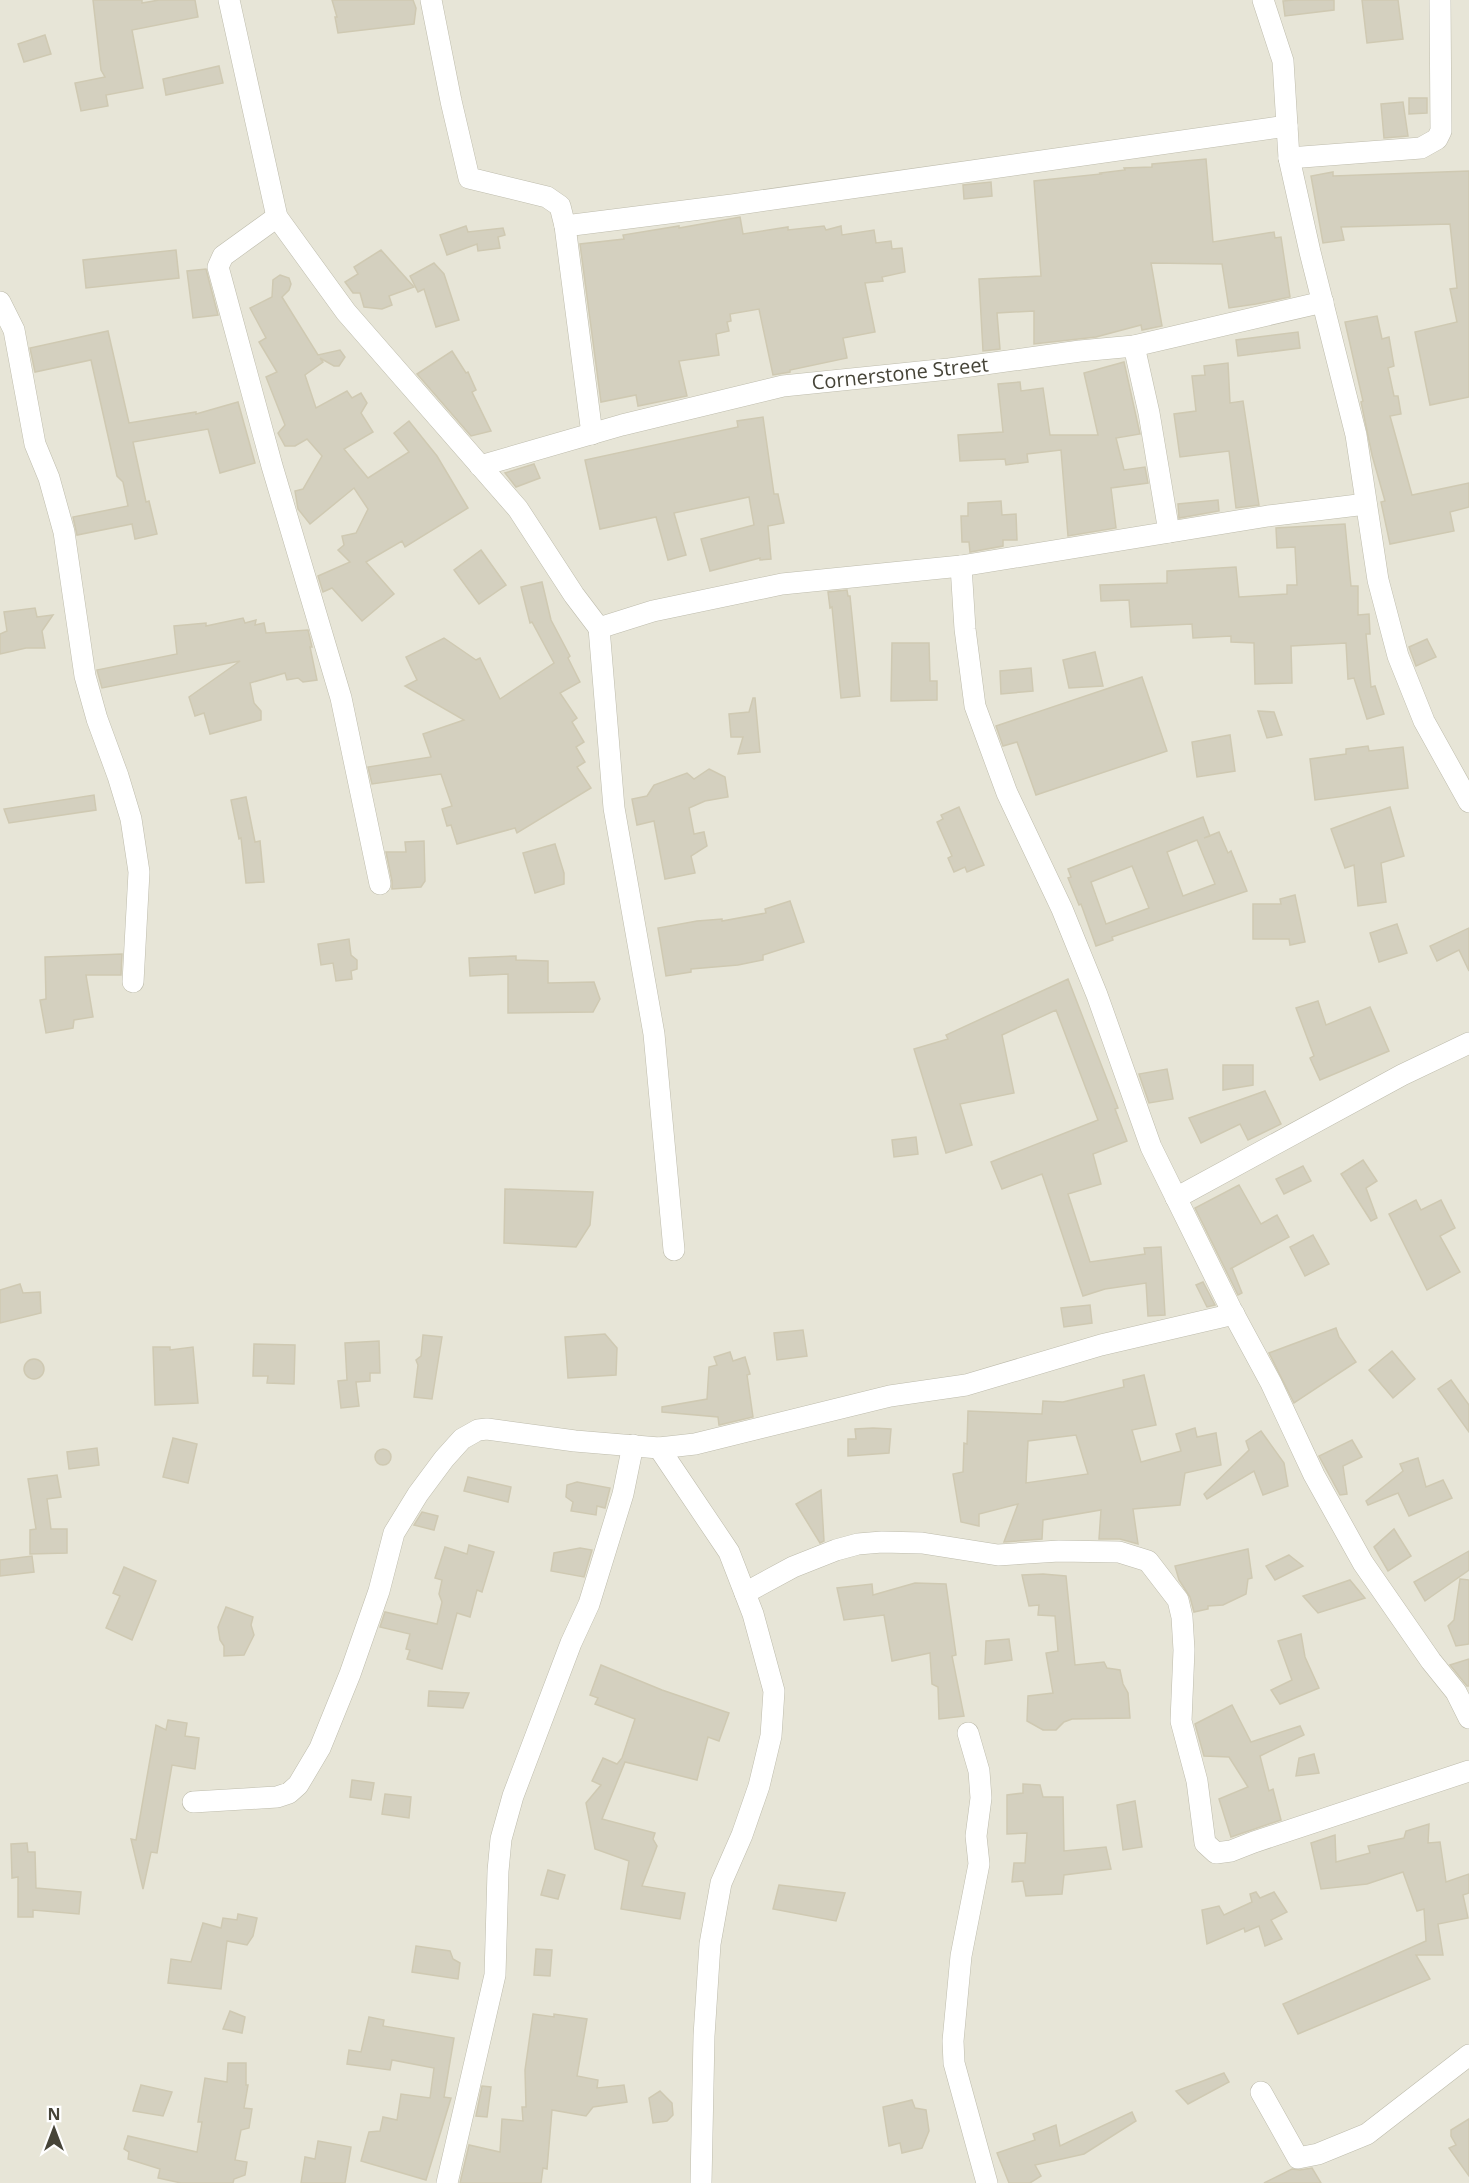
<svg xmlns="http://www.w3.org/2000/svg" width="1469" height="2183" viewBox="0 0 1469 2183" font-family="'Open Sans',sans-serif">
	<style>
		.residential { fill: #e7e5d7 }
		.building { fill: #d4d0bf; stroke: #cfc9b2; stroke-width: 1.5; fill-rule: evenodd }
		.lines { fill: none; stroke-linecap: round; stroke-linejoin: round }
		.street-casing { stroke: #bebcac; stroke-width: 22 }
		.street { stroke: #fff; stroke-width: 21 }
		.labels { text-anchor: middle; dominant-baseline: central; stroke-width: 5; stroke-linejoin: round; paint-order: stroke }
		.street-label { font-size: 20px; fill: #464438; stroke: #fff }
	</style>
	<rect width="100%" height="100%" fill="#f3f2e9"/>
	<rect class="residential" x="0" y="0" width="1469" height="2183"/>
	<g class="building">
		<polygon points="93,0 142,0 142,3 159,0 195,0 198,17 132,30 143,88 106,95 108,106 81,111 75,83 105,77 101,70"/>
		<polygon points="332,0 413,0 416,8 414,24 338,33 335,17 337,17"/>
		<polygon points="1294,0 1334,0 1334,10 1285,16 1283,1"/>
		<polygon points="1362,0 1398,0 1403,39 1367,43"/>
		<polygon points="45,35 51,54 24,62 18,44"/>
		<polygon points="219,66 223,83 166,95 163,79"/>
		<polygon points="1409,98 1427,98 1427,113 1409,114"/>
		<polygon points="1403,102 1408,136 1384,138 1381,104"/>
		<polygon points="1206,159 1213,242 1274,232 1275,238 1281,237 1290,297 1256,304 1229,308 1222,264 1151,263 1162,326 1142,330 1141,325 1096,337 1034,344 1034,311 997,313 1000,349 983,351 979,279 1041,276 1034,181 1101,174 1100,173 1125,170 1124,168 1152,167 1152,164"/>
		<polygon points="1469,171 1469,397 1430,405 1415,332 1457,322 1450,289 1457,288 1450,224 1341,227 1344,240 1323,243 1311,176 1333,172 1333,176"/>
		<polygon points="991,182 992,196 964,199 963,185"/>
		<polygon points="740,217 743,234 788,227 788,230 824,226 826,230 841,226 842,235 874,230 876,243 891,241 892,249 902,248 905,272 882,277 883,281 865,283 875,332 843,338 847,358 790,370 790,372 773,375 759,309 730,314 731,321 727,322 729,331 716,334 719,355 679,361 687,396 638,406 636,395 601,402 580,244 624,239 623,235 679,226 679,228"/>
		<polygon points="466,226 468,232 503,228 505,235 498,237 500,248 478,251 477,244 447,255 440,235"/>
		<polygon points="176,250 179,278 86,288 83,260"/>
		<polygon points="381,250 414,287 389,296 392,305 382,309 364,307 360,293 353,293 345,282 358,274 354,267"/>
		<polygon points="434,263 444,274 459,320 436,327 424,289 418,292 410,276"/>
		<polygon points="206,269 218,315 193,318 187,271"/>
		<polygon points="280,275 289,278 291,284 289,290 282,297 318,355 340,350 345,357 339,366 334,366 320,358 323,362 305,375 316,408 347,391 352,398 361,393 367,403 361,413 373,432 344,449 368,478 409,452 394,433 409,421 437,456 468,508 405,547 402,541 366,562 394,594 362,621 332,588 323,592 318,576 350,562 338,550 344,545 342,536 356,533 368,509 354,488 310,524 298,509 295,491 303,489 322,456 307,439 295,446 285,446 278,433 285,425 266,377 277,372 259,342 266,338 250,308 272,297 273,280"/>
		<polygon points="1377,316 1382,339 1389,337 1394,366 1388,368 1394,396 1398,396 1401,414 1390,416 1412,495 1469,483 1469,507 1450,512 1454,531 1390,544 1381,502 1385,501 1372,455 1361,402 1363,401 1345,322"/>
		<polygon points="108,331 129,423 196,412 196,414 238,402 255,463 220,473 208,429 133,442 146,502 149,501 157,534 135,539 132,524 77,535 73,517 128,506 123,482 117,476 91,360 35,372 30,348"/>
		<polygon points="1298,332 1300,348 1238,356 1236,340"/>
		<polygon points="452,351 466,373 468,372 476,390 472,392 491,431 471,436 417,374"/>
		<polygon points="1124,362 1140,434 1116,438 1124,470 1145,467 1148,483 1111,488 1116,528 1068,536 1061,450 1027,454 1028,462 1006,465 1005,459 960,461 958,435 1003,432 998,384 1020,382 1021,391 1043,388 1050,435 1098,435 1084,373"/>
		<polygon points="1228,363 1230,403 1243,401 1259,505 1236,508 1229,451 1180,457 1174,414 1196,411 1192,376 1205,375 1204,366"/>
		<polygon points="763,417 774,494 778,494 784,523 768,526 771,559 760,560 760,558 710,571 701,539 754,525 749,497 674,513 686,555 668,560 656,517 600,529 585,460 738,427 737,421"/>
		<polygon points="534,464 540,478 516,487 505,473"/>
		<polygon points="1218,500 1219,511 1179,518 1178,504"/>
		<polygon points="1001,501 1002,515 1016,514 1017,540 1003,540 1003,546 970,552 969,542 962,542 961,516 968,516 968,503"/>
		<polygon points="1345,524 1351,586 1358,586 1358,615 1369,614 1370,634 1366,634 1371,687 1375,686 1384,714 1367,719 1354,678 1348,679 1346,643 1291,646 1292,683 1255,684 1254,643 1231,642 1231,636 1193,638 1192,624 1131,627 1129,600 1101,601 1100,585 1167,583 1167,571 1236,567 1239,597 1287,594 1287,585 1297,585 1295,547 1277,548 1276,528"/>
		<polygon points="481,550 506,585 479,604 454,570"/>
		<polygon points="542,582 551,620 570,656 568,658 580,682 560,693 577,718 572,722 584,742 576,747 585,762 577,767 591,788 517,833 515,828 457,844 451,825 447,826 442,809 452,806 441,774 372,784 368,767 431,757 423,734 464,720 405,686 417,680 406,657 444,638 476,660 480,658 500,699 554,663 532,622 530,623 521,587"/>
		<polygon points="847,590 848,596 850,596 860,696 841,698 832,607 830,608 828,592"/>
		<polygon points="35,608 37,617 53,615 42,631 45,648 26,648 0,654 0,634 7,631 4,612"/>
		<polygon points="243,618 245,623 256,620 255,625 264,623 266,633 308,630 312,647 310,647 317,680 303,682 298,678 287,680 285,673 250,683 254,703 261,711 261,720 210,734 204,713 195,716 189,697 240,661 102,688 97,670 177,654 174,626 206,623 206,626"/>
		<polygon points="1427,639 1436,657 1416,666 1409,647"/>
		<polygon points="892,643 929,643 930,681 937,681 937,700 891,701"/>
		<polygon points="1095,652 1103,686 1069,688 1063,660"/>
		<polygon points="1031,668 1033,691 1001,694 1000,671"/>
		<polygon points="1142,677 1167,751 1036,795 1017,742 1003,746 996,726"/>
		<polygon points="753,698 755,698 760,752 738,754 743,737 731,737 729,714 749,712"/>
		<polygon points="1258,711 1274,712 1282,735 1267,738"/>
		<polygon points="1230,735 1235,771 1197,777 1192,742"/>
		<polygon points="1368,746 1369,751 1403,747 1408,788 1315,800 1310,759 1346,754 1346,749"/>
		<polygon points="709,769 725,777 728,797 705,801 689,808 694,834 704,832 707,846 691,856 695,873 665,879 654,821 637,825 632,799 647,796 654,785 687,773 694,779"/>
		<polygon points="94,795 96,810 9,823 4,809"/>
		<polygon points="246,797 255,842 260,841 264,882 246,883 241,838 239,839 231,800"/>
		<polygon points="959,807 984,865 967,872 965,867 954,872 948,858 952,856 937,822 943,819 941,815"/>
		<polygon points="1390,807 1404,856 1381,863 1386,902 1358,906 1354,865 1345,868 1331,829"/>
		<path d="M 1203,817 L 1210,836 L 1204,838 L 1219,832 L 1228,853 L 1231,851 L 1247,891 L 1112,937 L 1113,940 L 1096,946 L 1081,904 L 1079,905 L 1068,878 L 1071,877 L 1068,869 ZM 1197,840 L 1215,884 L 1183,896 L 1167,852 ZM 1132,866 L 1149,908 L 1106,924 L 1091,882 Z"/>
		<polygon points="424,841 425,881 421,887 392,889 392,881 386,852 406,852 405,842"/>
		<polygon points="555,844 564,873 564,884 535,893 523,853"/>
		<polygon points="1295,895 1305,942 1290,945 1289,939 1253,939 1253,904 1281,904 1280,899"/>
		<polygon points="790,901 804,942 763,955 763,960 738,965 691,969 691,972 666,976 658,928 697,921 722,919 722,921 766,913 765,909"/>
		<polygon points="1397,924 1407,953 1379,962 1370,933"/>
		<polygon points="1469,928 1469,971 1459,950 1437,961 1430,946"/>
		<polygon points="349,939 351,955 357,960 357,969 351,971 352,979 336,981 333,963 321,965 318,944"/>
		<polygon points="122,954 121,975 86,975 93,1017 74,1020 73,1028 46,1033 40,1000 46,999 45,957"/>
		<polygon points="516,956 516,960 548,961 548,983 594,982 600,999 593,1012 508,1013 508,974 470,976 469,958"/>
		<polygon points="1068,979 1118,1108 1115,1109 1127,1141 1093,1154 1101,1184 1068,1194 1090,1262 1145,1254 1144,1248 1161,1247 1165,1315 1148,1316 1146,1283 1105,1289 1083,1296 1042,1174 1002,1189 991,1162 1098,1120 1056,1010 1002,1035 1014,1093 960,1104 972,1145 946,1153 914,1049 948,1039 946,1035"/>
		<polygon points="1318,1001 1326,1025 1370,1007 1389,1051 1320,1080 1310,1058 1314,1056 1296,1008"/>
		<polygon points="1223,1065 1253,1065 1253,1085 1223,1090"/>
		<polygon points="1167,1069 1173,1099 1149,1103 1139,1074"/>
		<polygon points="1265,1091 1281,1124 1248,1140 1240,1124 1201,1143 1189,1118"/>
		<polygon points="916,1137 918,1154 894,1157 892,1140"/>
		<polygon points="1363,1160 1377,1181 1366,1188 1377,1218 1371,1221 1341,1174"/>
		<polygon points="1303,1166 1311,1181 1284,1194 1276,1179"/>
		<polygon points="1239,1185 1261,1224 1277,1215 1289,1237 1230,1269 1232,1268 1242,1293 1238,1295 1195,1208"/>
		<polygon points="505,1189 593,1192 590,1225 576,1247 504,1243"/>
		<polygon points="1416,1200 1421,1210 1441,1200 1455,1228 1440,1236 1460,1272 1427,1290 1389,1214"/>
		<polygon points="1313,1235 1329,1264 1305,1276 1290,1247"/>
		<polygon points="1203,1282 1215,1305 1207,1307 1196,1285"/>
		<polygon points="20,1284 23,1293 40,1292 41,1313 0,1323 0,1290"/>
		<polygon points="1090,1305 1092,1323 1064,1327 1061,1308"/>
		<polygon points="1336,1328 1339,1337 1356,1362 1294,1403 1269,1353"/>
		<polygon points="803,1330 807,1356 777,1360 774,1333"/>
		<polygon points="605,1334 617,1348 616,1375 568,1378 565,1337"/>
		<polygon points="423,1335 442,1337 432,1399 414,1397 418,1365 416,1360 421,1356"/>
		<polygon points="379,1341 380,1373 370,1373 370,1381 356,1382 359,1406 341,1408 338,1381 347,1380 345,1343"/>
		<polygon points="254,1344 295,1345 294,1384 267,1383 268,1376 253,1376"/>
		<polygon points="153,1347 170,1347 170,1350 193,1347 198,1403 155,1405"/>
		<polygon points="1392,1351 1415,1379 1393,1398 1369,1370"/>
		<polygon points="730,1352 733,1361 745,1357 750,1374 747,1375 753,1417 719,1425 718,1417 662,1412 662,1407 707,1399 709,1367 717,1365 714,1357"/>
		<circle cx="34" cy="1369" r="10"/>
		<path d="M 1144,1375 L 1156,1425 L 1132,1430 L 1141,1462 L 1181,1451 L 1176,1434 L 1195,1428 L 1197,1437 L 1216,1433 L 1221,1465 L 1185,1473 L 1180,1505 L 1133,1509 L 1138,1544 L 1120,1539 L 1099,1539 L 1101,1510 L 1043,1520 L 1042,1539 L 1004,1542 L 1018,1504 L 979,1514 L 979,1526 L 961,1522 L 953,1474 L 963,1472 L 964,1443 L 967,1444 L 968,1411 L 1042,1414 L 1043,1401 L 1063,1402 L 1124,1387 L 1123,1380 ZM 1076,1435 L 1088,1474 L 1026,1483 L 1028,1441 Z"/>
		<polygon points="1451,1380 1469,1405 1469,1432 1438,1389"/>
		<polygon points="873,1428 891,1429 889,1453 848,1456 848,1439 856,1439 855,1429"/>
		<polygon points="1261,1431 1284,1463 1288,1486 1263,1495 1254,1471 1207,1499 1204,1494 1249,1450 1246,1441"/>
		<polygon points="173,1438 197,1444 188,1483 163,1477"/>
		<polygon points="1352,1440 1362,1457 1343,1466 1347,1494 1340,1495 1319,1456"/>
		<polygon points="97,1448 99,1465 69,1469 67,1452"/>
		<circle cx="383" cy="1457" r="8"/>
		<polygon points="1418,1458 1426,1487 1443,1480 1452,1498 1409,1516 1398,1493 1368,1505 1366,1501 1403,1471 1400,1464"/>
		<polygon points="57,1475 61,1497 47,1499 51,1529 67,1529 67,1553 30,1554 30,1530 36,1529 28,1479"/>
		<polygon points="468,1477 511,1487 508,1502 464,1491"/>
		<polygon points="577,1482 610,1488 605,1508 597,1506 596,1515 571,1511 573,1502 566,1497 567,1485"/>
		<polygon points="821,1490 824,1541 820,1543 796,1504"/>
		<polygon points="422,1512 438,1516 434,1530 414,1525"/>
		<polygon points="1394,1529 1411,1556 1388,1571 1374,1547"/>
		<polygon points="469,1545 494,1552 482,1592 477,1590 470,1617 457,1613 442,1669 407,1659 410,1650 406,1649 410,1634 380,1627 385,1612 437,1624 442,1602 439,1594 442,1580 435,1578 445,1547 467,1554"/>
		<polygon points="580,1548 592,1550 584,1577 551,1571 554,1553"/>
		<polygon points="1248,1549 1252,1578 1248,1579 1246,1594 1223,1605 1208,1606 1208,1609 1194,1612 1190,1597 1179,1580 1175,1566"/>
		<polygon points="1469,1551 1469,1570 1425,1601 1414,1582"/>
		<polygon points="1289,1555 1303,1566 1275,1580 1266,1566"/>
		<polygon points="32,1556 34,1572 0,1576 0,1560"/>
		<polygon points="124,1567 156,1581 132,1640 106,1628 120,1596 113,1593"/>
		<polygon points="1043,1574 1066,1576 1075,1665 1104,1662 1107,1668 1120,1670 1123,1684 1128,1693 1130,1718 1072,1719 1064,1722 1056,1730 1043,1730 1027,1721 1028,1696 1053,1693 1046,1653 1058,1651 1055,1616 1038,1615 1039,1605 1029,1606 1022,1575"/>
		<polygon points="1460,1579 1469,1580 1469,1644 1456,1646 1448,1626 1454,1620"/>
		<polygon points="1350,1580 1365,1598 1318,1613 1303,1596"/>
		<polygon points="915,1583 946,1584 956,1655 952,1656 964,1716 939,1719 938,1687 932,1684 930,1653 892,1661 884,1615 844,1620 837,1588 872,1584 873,1595"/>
		<polygon points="226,1607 253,1617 251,1625 254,1635 244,1655 224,1656 224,1646 220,1640 218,1627"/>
		<polygon points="1301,1634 1305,1657 1319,1688 1280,1704 1271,1690 1292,1680 1278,1641"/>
		<polygon points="1009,1639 1012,1660 985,1664 986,1641"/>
		<polygon points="1469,1659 1469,1686 1467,1686 1450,1665"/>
		<polygon points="601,1665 662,1690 729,1713 719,1741 708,1737 697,1780 625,1762 602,1819 655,1833 653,1839 657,1846 642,1886 685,1893 680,1919 621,1909 629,1861 595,1849 586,1803 601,1785 592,1781 603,1758 617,1764 622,1758 635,1719 595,1704 598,1698 590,1695"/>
		<polygon points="429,1691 469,1693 463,1708 428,1706"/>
		<polygon points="1232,1705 1251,1742 1300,1726 1304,1735 1260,1756 1269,1791 1273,1789 1281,1820 1231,1837 1219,1799 1248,1787 1229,1757 1204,1756 1195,1724"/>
		<polygon points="168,1720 187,1723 185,1736 199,1738 195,1769 172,1765 157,1853 151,1852 143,1889 131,1839 136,1840 156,1725 166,1730"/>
		<polygon points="1314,1754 1319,1773 1296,1776 1299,1758"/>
		<polygon points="352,1780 374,1783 371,1800 350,1797"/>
		<polygon points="1023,1784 1040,1785 1043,1797 1063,1797 1064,1851 1106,1847 1111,1869 1064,1875 1062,1894 1026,1896 1023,1881 1012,1882 1014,1863 1025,1863 1027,1833 1007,1834 1007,1795 1023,1793"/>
		<polygon points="385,1794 411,1797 409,1818 382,1814"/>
		<polygon points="1135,1801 1142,1847 1123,1850 1117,1805"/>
		<polygon points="1429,1824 1428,1843 1440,1842 1446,1882 1469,1874 1469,1893 1463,1895 1468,1918 1438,1924 1443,1955 1416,1955 1430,1979 1298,2034 1283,2004 1426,1941 1424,1909 1417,1911 1403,1872 1367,1884 1321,1889 1311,1843 1335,1835 1336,1862 1370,1853 1368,1846 1404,1838 1406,1831"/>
		<polygon points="27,1843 28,1852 35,1852 36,1888 81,1892 79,1914 33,1910 33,1917 18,1917 18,1877 12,1878 11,1844"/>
		<polygon points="548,1870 565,1875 558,1899 541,1895"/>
		<polygon points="779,1885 845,1893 836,1921 773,1909"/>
		<polygon points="1256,1892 1260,1898 1274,1892 1287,1912 1271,1920 1282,1939 1265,1946 1259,1926 1245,1932 1244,1928 1207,1944 1202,1910 1219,1906 1224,1915 1252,1902 1250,1894"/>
		<polygon points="238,1914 257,1918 253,1936 247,1945 227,1941 221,1989 168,1983 171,1959 191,1962 203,1923 221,1928 223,1918 237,1920"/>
		<polygon points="416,1946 450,1951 453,1959 460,1963 458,1979 412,1972"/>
		<polygon points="536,1949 552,1950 550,1976 534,1975"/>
		<polygon points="230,2011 245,2017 242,2033 223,2029"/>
		<polygon points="533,2014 554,2017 554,2014 587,2019 577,2076 598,2080 597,2088 624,2085 627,2102 593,2107 586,2116 552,2110 547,2169 543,2168 541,2183 460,2183 469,2145 500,2152 502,2119 523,2121 522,2107 526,2107 525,2070"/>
		<polygon points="369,2017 384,2020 383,2026 454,2038 444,2097 451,2098 426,2180 361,2161 369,2132 380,2131 383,2117 397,2120 401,2094 430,2098 434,2068 392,2060 390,2070 347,2064 349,2050 361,2052"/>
		<polygon points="228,2063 246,2063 246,2085 248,2085 244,2108 252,2109 249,2128 241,2130 235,2160 247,2162 245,2175 234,2179 233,2183 181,2183 158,2178 160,2169 128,2159 129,2152 124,2149 128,2136 197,2152 202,2122 198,2122 205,2078 227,2082"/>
		<polygon points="1224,2073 1229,2082 1188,2104 1176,2091"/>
		<polygon points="141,2085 172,2092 163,2116 133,2111"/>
		<polygon points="482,2086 491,2087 487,2117 476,2116"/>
		<polygon points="660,2091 672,2103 673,2115 667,2121 653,2123 649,2098"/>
		<polygon points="912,2100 915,2108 926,2110 929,2131 922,2148 902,2153 900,2143 889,2146 883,2107"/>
		<polygon points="1132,2112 1136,2121 1084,2154 1035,2165 1041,2176 1030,2183 1009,2183 997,2153 1035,2140 1033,2134 1056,2125 1060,2146"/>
		<polygon points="1469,2119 1469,2176 1449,2148 1456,2145 1451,2136 1451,2130"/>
		<polygon points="318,2141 351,2147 345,2183 301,2183 305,2157 315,2159"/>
		<polygon points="1312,2168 1321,2183 1264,2183 1292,2169 1300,2170"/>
	</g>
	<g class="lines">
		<g class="street-casing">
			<g id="street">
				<polyline points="229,0 277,217 346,312 518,509 574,595 599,628 653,611 782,584 961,566 1268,516 1366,504"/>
				<polyline points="431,0 451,101 469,178 547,197 560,206 565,226 592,434"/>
				<polyline points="1263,0 1283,61 1289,158 1310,252 1356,435 1378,580 1398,656 1424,721 1469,802"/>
				<polyline points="1289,158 1421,148 1437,139 1441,131 1440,0"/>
				<polyline points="277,217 223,256 218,267 272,466 341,698 380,884"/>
				<polyline points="565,226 732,205 1287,126"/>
				<polyline points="0,302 14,330 35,444 49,478 64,532 85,676 97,719 118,776 131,819 139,872 133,982"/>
				<polyline points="1134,346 1149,413 1169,532"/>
				<polyline points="480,466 622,425 783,386 949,369 1080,351 1134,346 1323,302"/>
				<polyline points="961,566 965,629 975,706 1007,793 1062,909 1097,995 1151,1147 1231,1309 1271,1383 1314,1475 1363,1563 1431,1661 1456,1692 1469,1718"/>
				<polyline points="599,628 614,808 654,1034 674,1250"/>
				<polyline points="1176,1198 1402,1075 1469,1043"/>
				<polyline points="659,1448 729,1552 753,1614 774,1691 771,1736 759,1786 742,1835 721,1883 710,1944 704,2036 701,2183"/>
				<polyline points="745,1593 793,1567 836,1550 858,1544 882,1542 922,1543 998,1555 1059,1551 1119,1552 1148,1561 1178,1600 1182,1617 1184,1650 1181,1721 1197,1781 1205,1843 1216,1853 1231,1851 1254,1842 1469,1771"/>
				<polyline points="968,1733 979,1771 981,1798 976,1836 979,1864 961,1956 953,2041 954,2063 987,2183"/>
				<polyline points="193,1802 277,1797 289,1793 298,1785 320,1748 350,1674 379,1591 394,1533 418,1494 444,1459 462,1439 478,1430 487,1429 575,1441 659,1448 695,1444 890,1396 966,1385 1101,1345 1234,1314"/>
				<polyline points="1261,2092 1298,2158 1318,2154 1367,2134 1469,2055"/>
				<polyline points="447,2183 495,1975 498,1871 501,1839 513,1796 571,1643 589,1604 623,1494 633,1445"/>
			</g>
		</g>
		<use href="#street" class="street"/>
	</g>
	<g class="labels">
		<g class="street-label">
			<text transform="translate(900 373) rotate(-6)">Cornerstone Street</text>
		</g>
	</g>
	<g transform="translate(54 2129)" stroke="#ffffff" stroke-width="4.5" paint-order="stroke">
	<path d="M0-4.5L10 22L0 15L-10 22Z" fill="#464438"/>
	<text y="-9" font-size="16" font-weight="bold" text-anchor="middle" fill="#464438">N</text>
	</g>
</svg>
